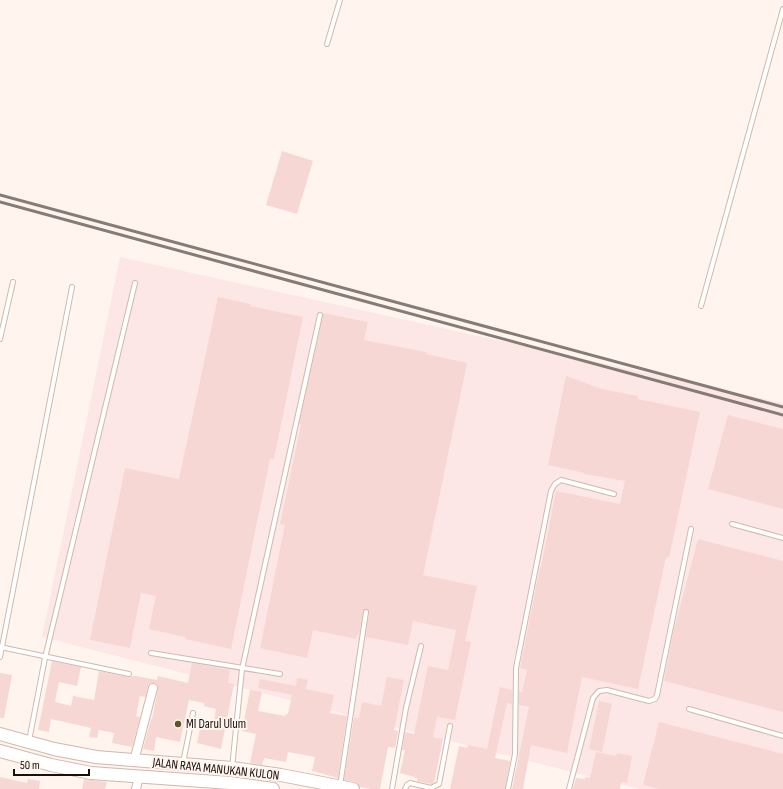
<svg xmlns="http://www.w3.org/2000/svg" width="783" height="789" viewBox="0 0 783 789" font-family="'Sofia Sans Condensed',sans-serif">
	<style>
		.industrial { fill: #fce7e6 }
		.building { fill: #f6d7d4 }
		.lines { fill: none; stroke-linecap: round; stroke-linejoin: round }
		.lane-casing { stroke: #d1b8aa; stroke-width: 6 }
		.street-casing { stroke: #d1b8aa; stroke-width: 10 }
		.secondary-casing { stroke: #d1b8aa; stroke-width: 14 }
		.lane { stroke: #fff; stroke-width: 4 }
		.street { stroke: #fff; stroke-width: 8 }
		.secondary { stroke: #fff; stroke-width: 12 }
		.rail { stroke: #857c76; stroke-width: 3 }
		.poi-dot { fill: #5e5623; stroke: #fff4ee; stroke-width: 1.5 }
		.labels { text-anchor: middle; dominant-baseline: central; stroke-width: 4; stroke-linejoin: round; paint-order: stroke }
		.poi-label { font-size: 13px; fill: #18100b; stroke: #fff4ee; text-anchor: start }
		.street-label { font-size: 13px; fill: #18100b; stroke: #fff4ee }
	</style>
	<rect width="100%" height="100%" fill="#fff4ee"/>
	<polygon class="industrial" points="120,257 783,403 783,789 639,789 42,637"/>
	<g class="building">
		<polygon points="282,151 313,161 297,214 266,205"/>
		<polygon points="218,297 251,304 250,306 303,317 274,459 270,459 231,649 185,639 185,637 149,629 156,596 141,593 130,648 90,640 125,468 179,479"/>
		<polygon points="323,313 368,322 364,340 426,352 426,354 467,363 423,575 477,586 465,641 471,642 455,720 437,717 433,737 443,739 434,783 431,784 417,781 417,778 415,778 415,777 400,773 405,750 402,750 405,732 414,734 428,666 448,670 456,630 413,621 408,645 366,637 369,612 368,610 366,609 363,611 359,635 357,635 356,639 313,630 307,658 260,648 285,525 280,524 301,425 299,424 323,316"/>
		<polygon points="566,376 602,389 638,396 638,399 700,412 669,558 666,557 638,689 582,677 567,753 531,745 523,789 512,789 529,707 519,705 519,691 522,692 527,670 520,668 540,567 541,567 556,491 620,504 625,481 584,474 584,473 548,465"/>
		<polygon points="728,415 783,429 783,509 708,489"/>
		<polygon points="698,539 783,561 783,712 664,681 673,633"/>
		<polygon points="52,661 81,667 77,686 59,682 55,702 71,706 73,696 94,700 99,671 128,677 132,676 136,676 157,680 158,676 188,683 192,663 230,670 228,683 234,684 221,749 197,743 201,724 213,726 216,709 204,706 204,703 189,700 180,742 156,737 154,751 143,749 151,719 152,719 158,689 157,684 154,683 149,684 145,697 140,696 136,716 140,717 132,747 112,743 114,733 99,730 97,738 89,737 91,728 51,719 49,732 38,730"/>
		<polygon points="0,673 12,675 4,718 0,718"/>
		<polygon points="387,677 404,680 394,730 398,731 395,748 388,747 380,789 371,789 360,787 355,782 344,780 354,717 359,718 362,702 381,706"/>
		<polygon points="297,678 308,680 306,689 334,695 330,713 347,716 338,778 312,771 315,757 288,752 286,762 264,758 262,765 250,763 256,734 242,731 250,690 262,692 258,711 285,716 286,714 288,714 292,695 258,688 260,679 296,686"/>
		<polygon points="500,687 512,690 512,704 507,703 495,758 510,761 505,789 450,789 459,746 467,748 468,745 487,749"/>
		<polygon points="599,701 612,704 602,752 589,749"/>
		<polygon points="659,722 783,754 783,789 659,789 643,785"/>
		<polygon points="596,752 616,756 617,753 632,756 627,783 621,782 620,789 573,789 576,778 585,779 585,777 590,778"/>
		<polygon points="0,777 27,783 28,779 40,781 39,789 0,789"/>
		<polygon points="84,779 107,782 105,789 82,789"/>
	</g>
	<g class="lines">
		<g class="lane-casing">
			<g id="lane">
				<polyline points="327,44 340,0"/>
				<polyline points="701,306 783,9"/>
				<polyline points="0,339 13,282"/>
				<polyline points="732,524 783,538"/>
				<polyline points="0,647 129,674"/>
				<polyline points="151,653 280,674"/>
				<polyline points="0,657 72,287"/>
				<polyline points="689,709 783,736"/>
				<polyline points="29,741 45,658 135,283"/>
				<polyline points="183,763 193,713"/>
				<polyline points="232,768 242,669 320,315"/>
				<polyline points="340,786 366,612"/>
				<polyline points="392,789 406,708 421,646"/>
				<polyline points="405,789 407,785 410,783 431,788 439,784 450,726"/>
				<polyline points="508,789 515,754 516,668 551,491 555,484 561,480 614,494"/>
				<polyline points="569,789 593,698 599,691 607,690 649,701 655,699 657,695 691,529"/>
			</g>
		</g>
		<g class="street-casing">
			<g id="street">
				<polyline points="134,761 153,688"/>
				<polyline points="136,789 139,776"/>
			</g>
		</g>
		<g class="secondary-casing">
			<g id="secondary">
				<polyline points="0,734 54,749 96,757 232,768 281,775 353,789"/>
				<polyline points="0,751 51,765 91,773 230,783 273,789"/>
			</g>
		</g>
		<use href="#lane" class="lane"/>
		<use href="#street" class="street"/>
		<use href="#secondary" class="secondary"/>
		<g class="rail">
			<polyline points="0,195 783,407"/>
			<polyline points="0,202 783,415"/>
		</g>
	</g>
	<circle class="poi-dot" cx="178" cy="724" r="4"/>
	<g class="labels">
		<g class="poi-label">
			<text x="186" y="724">MI Darul Ulum</text>
		</g>
		<g class="street-label">
			<text transform="translate(216 769) rotate(6)">JALAN RAYA MANUKAN KULON</text>
		</g>
	</g>
	<path d="M14 769v6h75v-6" fill="none" stroke="#18100b" stroke-width="2"/>
	<text x="20" y="769" font-size="12" fill="#18100b" stroke="#fff4ee" stroke-width="3" paint-order="stroke">50 m</text>
</svg>
